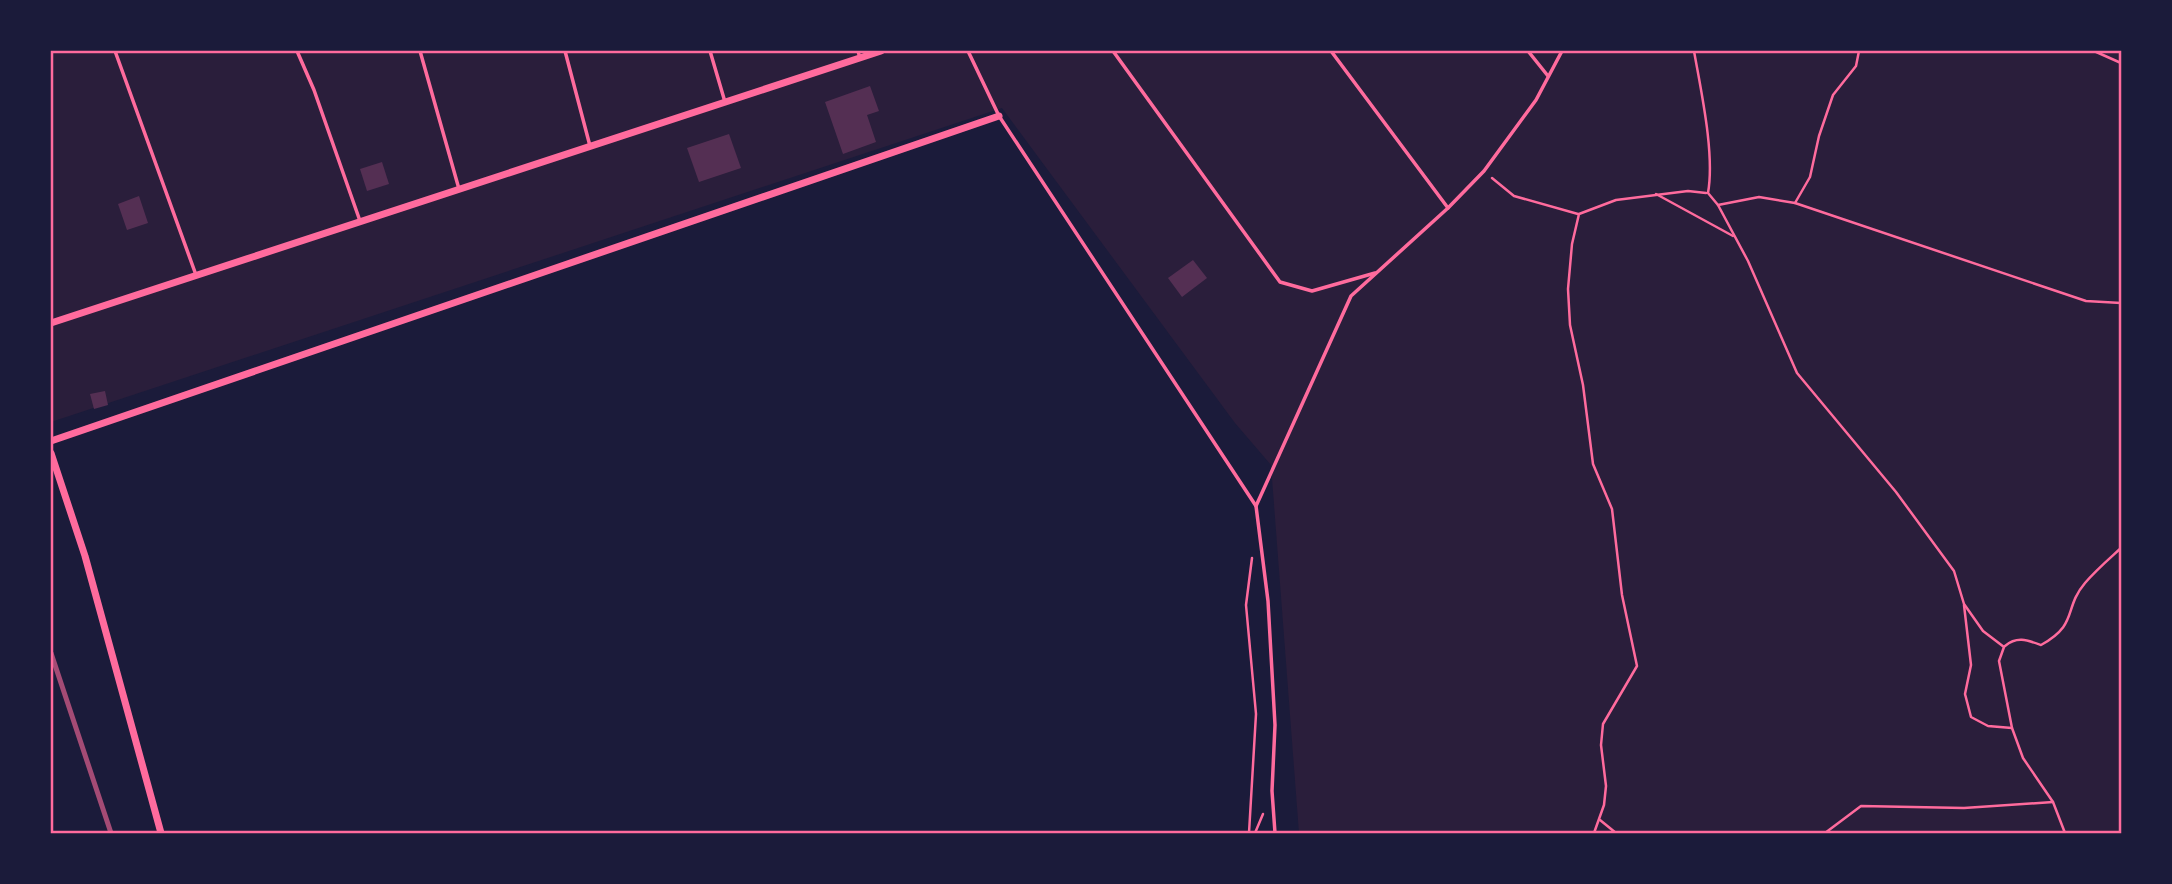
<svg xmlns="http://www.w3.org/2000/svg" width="2172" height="884" viewBox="0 0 2172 884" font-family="Roboto,sans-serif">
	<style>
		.green { fill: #2a1e3b }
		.building { fill: #542f53 }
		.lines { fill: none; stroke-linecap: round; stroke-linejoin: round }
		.path { stroke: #ff6b9d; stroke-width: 2.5 }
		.service { stroke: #ff6b9d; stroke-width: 3.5 }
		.minor { stroke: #ff6b9d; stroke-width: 7 }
		.rail { stroke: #a44b75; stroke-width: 5 }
		.neatline { fill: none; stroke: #ff6b9d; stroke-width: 2.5 }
	</style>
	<rect width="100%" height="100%" fill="#1b1b3a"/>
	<polygon class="green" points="51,51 2121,51 2121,833 1299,833 1271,465 1235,423 1002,108 51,422"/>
	<g class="building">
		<polygon points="870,86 879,111 867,115 876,142 843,154 825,102"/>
		<polygon points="729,134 741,168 699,182 687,148"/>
		<polygon points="382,162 389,184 367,191 360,169"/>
		<polygon points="139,196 148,223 127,230 118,204"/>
		<polygon points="1193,260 1207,278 1182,297 1168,278"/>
		<polygon points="105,391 108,405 94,409 90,394"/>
	</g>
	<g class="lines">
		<g class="path">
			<path d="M 1694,51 C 1701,91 1715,154 1708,193 L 1718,205 L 1748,261 L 1797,373 L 1896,492 L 1954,571 L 1964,604 L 1983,631 L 2004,647 L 1999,661 L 2012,728 L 2023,758 L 2053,802 L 2065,833"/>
			<polyline points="2094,51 2121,63"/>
			<polyline points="1492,178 1514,196 1578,214"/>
			<polyline points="1656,194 1733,236"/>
			<polyline points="1795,203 1810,177 1819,136 1833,95 1856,66 1859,51"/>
			<polyline points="1718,205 1759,197 1795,203 2086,301 2121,303"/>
			<polyline points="1964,605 1971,665 1965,694 1971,717 1988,726 2012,728"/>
			<path d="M 2005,646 C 2017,636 2027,640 2041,645 C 2079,624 2063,609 2085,583 C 2096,570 2109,559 2121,548"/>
			<polyline points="1600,820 1616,833"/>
			<polyline points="1249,833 1256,714 1246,605 1252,558"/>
			<polyline points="1255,833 1263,814"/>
			<polyline points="1594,833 1604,805 1606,786 1601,745 1603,724 1637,666 1622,595 1612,509 1593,464 1583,385 1570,325 1568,289 1572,244 1579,214 1616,200 1688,191 1706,193"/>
			<polyline points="1825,833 1861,806 1964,808 2053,802"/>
		</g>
		<g class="service">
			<polyline points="115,51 196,275"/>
			<polyline points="297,51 314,90 360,221"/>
			<polyline points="420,51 459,189"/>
			<polyline points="565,51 590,146"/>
			<polyline points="710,51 725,102"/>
			<polyline points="858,51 860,58"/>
			<polyline points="968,51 999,116 1256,506 1268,601 1275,725 1272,791 1275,833"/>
			<polyline points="1113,51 1280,282 1312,291 1375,273"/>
			<polyline points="1331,51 1448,208"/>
			<polyline points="1528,51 1548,76"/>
			<polyline points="1256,506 1351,296 1448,208 1484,171 1536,100 1562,51"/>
		</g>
		<g class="minor">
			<polyline points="51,323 881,51"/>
			<polyline points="51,441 999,116"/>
			<polyline points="51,453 85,556 161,833"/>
		</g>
		<polyline class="rail" points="51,653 111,833"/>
	</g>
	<rect width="2172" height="884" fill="none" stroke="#1b1b3a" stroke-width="105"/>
	<rect x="52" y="52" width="2068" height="780" class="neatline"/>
</svg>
